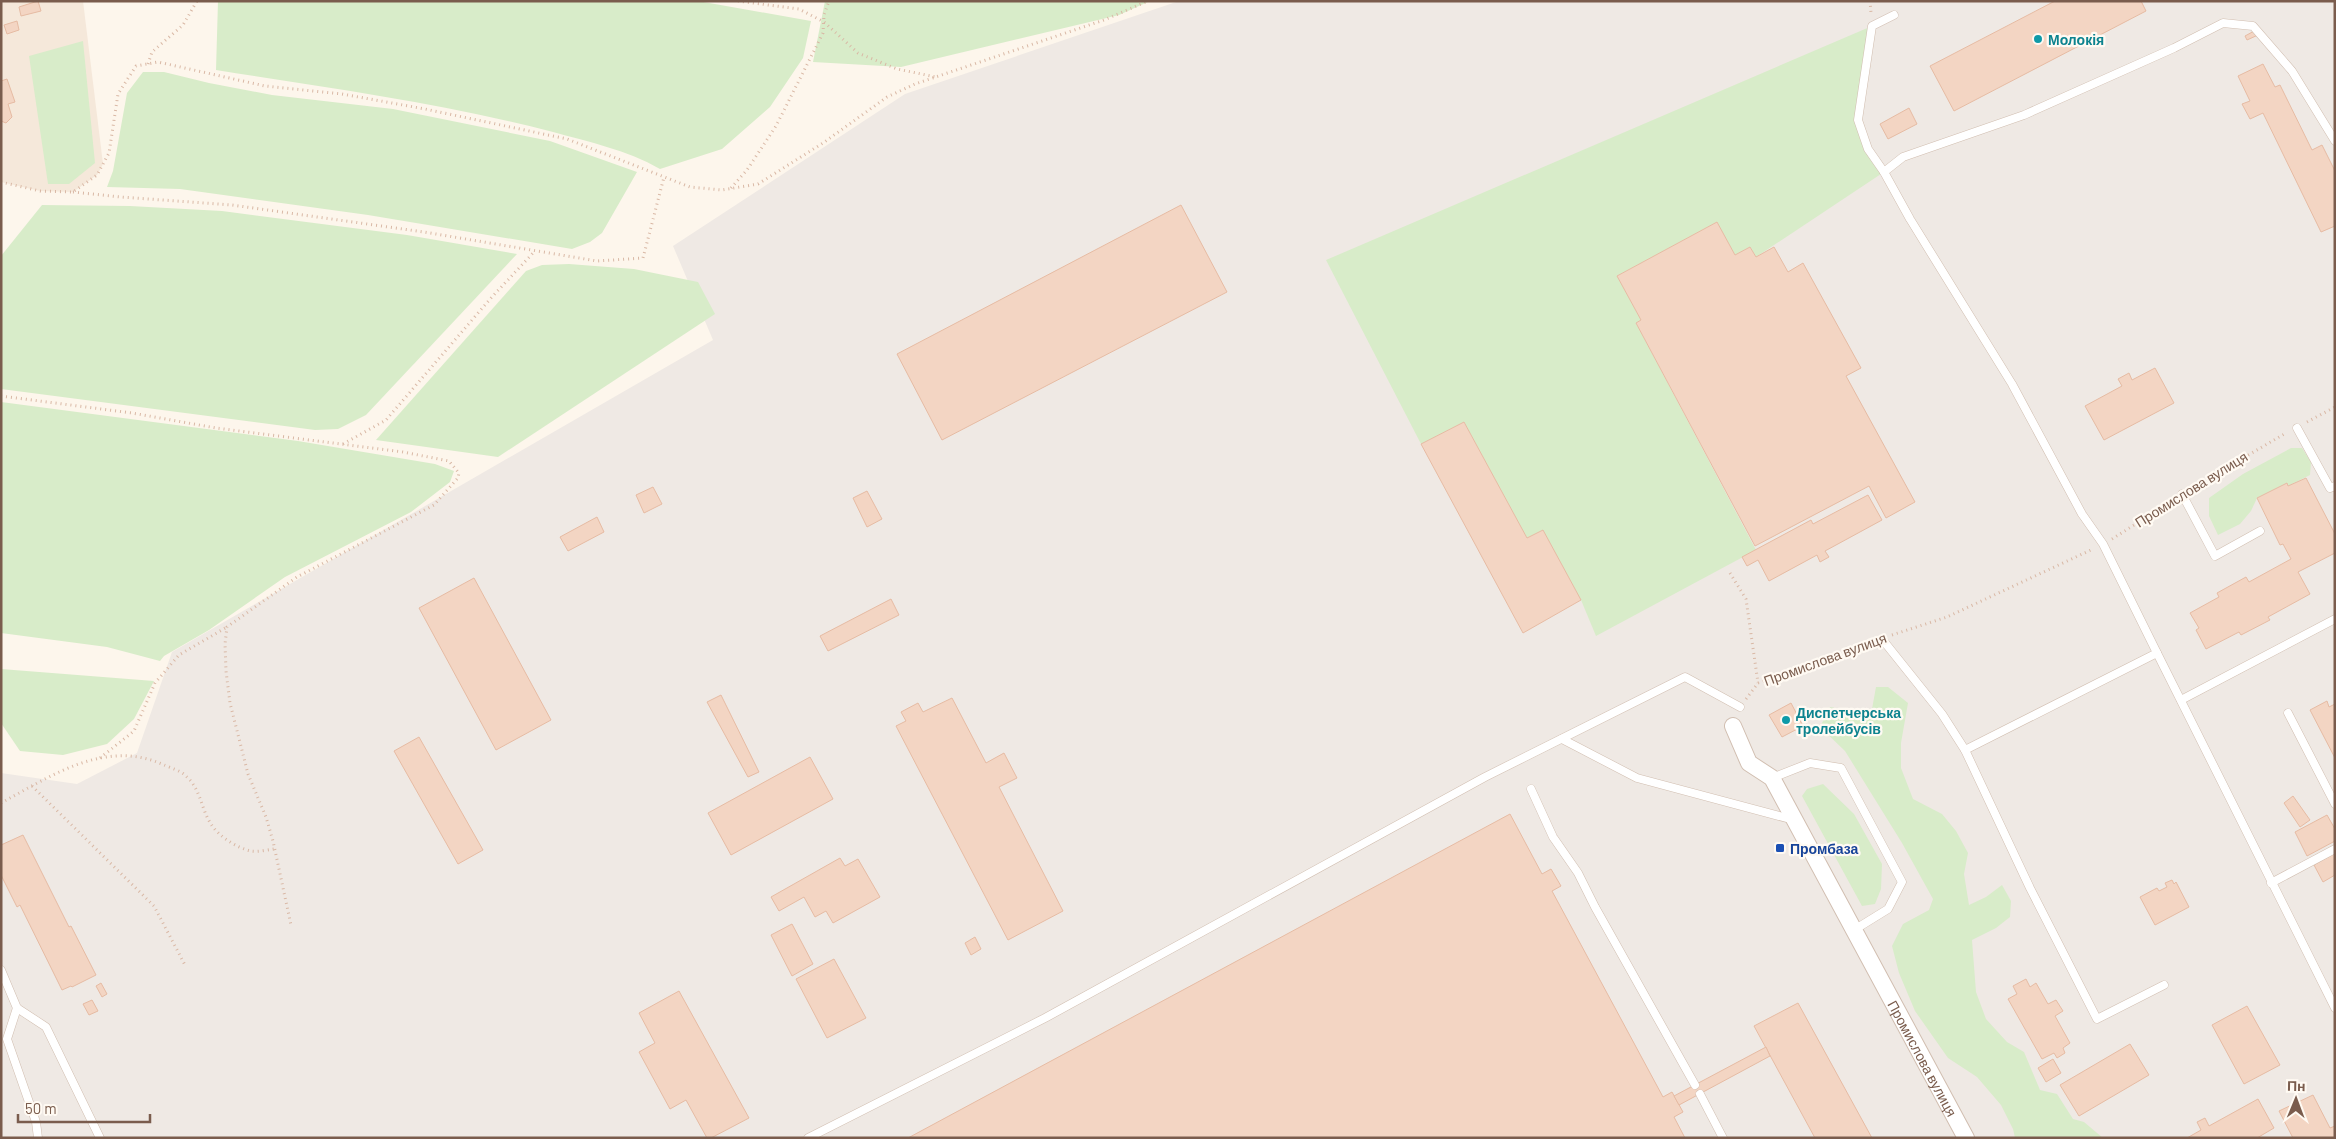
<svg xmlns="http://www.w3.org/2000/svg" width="2336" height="1139" viewBox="0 0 2336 1139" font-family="Barlow,sans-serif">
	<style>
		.residential { fill: #f5e8da }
		.industrial { fill: #efe9e4 }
		.green { fill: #d8ecc9 }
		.building { fill: #f3d5c3; stroke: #e6bba3 }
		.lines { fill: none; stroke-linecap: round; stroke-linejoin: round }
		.service-casing { stroke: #d1beb0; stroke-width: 9 }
		.minor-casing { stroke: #d1beb0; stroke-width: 18 }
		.path { stroke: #d9b8a5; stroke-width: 3; stroke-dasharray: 1 4; stroke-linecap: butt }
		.service { stroke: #fff; stroke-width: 8 }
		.minor { stroke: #fff; stroke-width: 16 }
		.culture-dot { fill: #0f9aa8; stroke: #fffaf3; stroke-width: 2 }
		.transit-dot { fill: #1a4fb4; stroke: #fffaf3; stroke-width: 2 }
		.labels { text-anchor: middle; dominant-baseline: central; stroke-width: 4.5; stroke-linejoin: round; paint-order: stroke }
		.culture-label { font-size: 14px; font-weight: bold; fill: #0d838f; stroke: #fffaf3; text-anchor: start }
		.street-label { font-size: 14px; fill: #7a5c4d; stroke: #fffaf3 }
		.transit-label { font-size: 14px; font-weight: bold; fill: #164399; stroke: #fffaf3; text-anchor: start }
	</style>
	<rect width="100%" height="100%" fill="#fdf6ec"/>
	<polygon class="residential" points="1,1 83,1 103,164 97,175 73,192 40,191 1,182"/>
	<polygon class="industrial" points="1179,1 2335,1 2335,1138 1,1138 1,773 77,784 137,753 172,652 713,340 673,246 905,94"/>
	<g class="green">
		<path d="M 218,1 L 698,1 L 811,21 L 803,58 L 770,107 L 722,149 L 660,169 C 627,150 589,142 553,132 C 443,103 329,88 216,70 Z"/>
		<polygon points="825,1 1150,1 1119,15 901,67 813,62"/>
		<polygon points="1872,26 1858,120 1884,172 1756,257 1750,247 1735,255 1717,222 1617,276 1641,320 1636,323 1756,550 1596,636 1581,600 1543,530 1527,538 1464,422 1421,444 1326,260"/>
		<polygon points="83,41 95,163 69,184 48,184 29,56"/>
		<polygon points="143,72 164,72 209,83 272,95 393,109 550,141 637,172 602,233 590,242 572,249 368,215 180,189 107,187 113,171 127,93"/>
		<polygon points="42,205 130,206 222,211 407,235 517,254 366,415 338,429 315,430 1,389 1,256"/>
		<polygon points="569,264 634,269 698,282 715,314 498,457 376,440 526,271 542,265"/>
		<polygon points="1,402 298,441 435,464 454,471 450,482 411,512 285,577 209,630 164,656 160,661 107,647 1,633"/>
		<polygon points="2291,448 2302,448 2311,462 2310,475 2288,486 2287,483 2257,498 2251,511 2240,524 2218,535 2209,516 2209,498 2243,474"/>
		<polygon points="1,669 154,681 134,719 107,744 63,755 20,751 1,723"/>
		<polygon points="1876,687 1888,687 1908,703 1901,743 1901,768 1913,799 1942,814 1956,831 1968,853 1964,874 1969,905 1986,897 2002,885 2011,901 2010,917 1996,928 1972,940 1976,992 1986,1019 2007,1042 2024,1052 2040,1090 2057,1094 2073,1119 2084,1122 2103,1138 2015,1138 2013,1129 2001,1105 1977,1077 1948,1058 1915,1011 1899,973 1892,946 1903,924 1929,910 1933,899 1902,843 1845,751 1820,727 1830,707 1847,710 1872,709"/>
		<polygon points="1823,784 1854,814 1882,864 1881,889 1875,904 1862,906 1802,796 1807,789"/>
	</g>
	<g class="building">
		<polygon points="38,1 41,11 21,16 19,7"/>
		<polygon points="2055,1 2141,1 2146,11 1954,111 1930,66"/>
		<polygon points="17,21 19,30 7,34 4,25"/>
		<polygon points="2256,30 2258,35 2247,40 2245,36"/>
		<polygon points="2263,64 2275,87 2280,85 2312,150 2322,145 2335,171 2335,226 2321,232 2263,113 2250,119 2242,104 2250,101 2238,76"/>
		<polygon points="7,79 15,102 8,104 12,117 6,123 1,121 1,81"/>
		<polygon points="1909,108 1917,124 1888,139 1880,124"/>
		<polygon points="1181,205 1227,292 942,440 897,354"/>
		<polygon points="1717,222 1735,255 1750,247 1756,257 1774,247 1788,272 1803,263 1861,368 1846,376 1915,502 1886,518 1869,486 1755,546 1636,323 1641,320 1617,276"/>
		<polygon points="2155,368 2174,403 2104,440 2085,406 2122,386 2118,379 2129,373 2132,380"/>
		<polygon points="1464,422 1527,538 1543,530 1581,600 1523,633 1421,444"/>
		<polygon points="2306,478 2335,534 2335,553 2298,572 2310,594 2268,617 2270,620 2241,635 2239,632 2206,649 2196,630 2199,628 2190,613 2219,597 2217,593 2246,577 2249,582 2291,559 2283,544 2280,545 2257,498 2287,483 2288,486"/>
		<polygon points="653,487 662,504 644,513 636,495"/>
		<polygon points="867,491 882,519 867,527 853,498"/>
		<polygon points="1868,495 1882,520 1825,551 1829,557 1820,562 1817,555 1769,581 1758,560 1747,566 1742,557 1811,520 1813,524"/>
		<polygon points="597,517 604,532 568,551 560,537"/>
		<polygon points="474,578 551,720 496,750 419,608"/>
		<polygon points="891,599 899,615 828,651 820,636"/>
		<polygon points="721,695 759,772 748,777 707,702"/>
		<polygon points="952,698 986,763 1004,753 1017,778 999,787 1063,911 1008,940 896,726 906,721 901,712 918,703 923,712"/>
		<polygon points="2327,701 2329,707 2335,704 2335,758 2310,710"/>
		<polygon points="1791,703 1803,726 1782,737 1769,715"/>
		<polygon points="419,737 483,850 458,864 394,751"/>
		<polygon points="810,757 833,799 731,855 708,813"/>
		<polygon points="2293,796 2310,820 2300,827 2284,803"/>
		<polygon points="1510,814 1542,874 1551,869 1561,886 1552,891 1663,1097 1672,1092 1683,1112 1674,1117 1685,1138 908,1138"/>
		<polygon points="2327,815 2335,829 2335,841 2307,856 2295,832"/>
		<polygon points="23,835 69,927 71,926 96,975 72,987 71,986 62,990 20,905 17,907 1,875 1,845"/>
		<polygon points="2335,853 2335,875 2323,882 2314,865"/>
		<polygon points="840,858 845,866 858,859 880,897 833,923 826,911 815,917 804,897 779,911 771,897"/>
		<polygon points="2172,880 2174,884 2176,882 2189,907 2155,925 2140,897 2157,888 2159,891 2167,887 2165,883"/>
		<polygon points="792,924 813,964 792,976 771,935"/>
		<polygon points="975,937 981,949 971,955 965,943"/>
		<polygon points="834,959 866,1018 827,1038 796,979"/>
		<polygon points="2026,979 2030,987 2036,983 2048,1004 2056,1000 2063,1011 2055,1016 2070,1043 2063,1048 2065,1053 2057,1058 2054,1053 2042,1059 2008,999 2017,994 2013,986"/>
		<polygon points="101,983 107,994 102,997 96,986"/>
		<polygon points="679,991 749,1118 711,1138 707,1138 686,1100 670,1109 639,1052 655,1043 639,1013"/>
		<polygon points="92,1000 98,1011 89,1015 83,1004"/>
		<polygon points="1798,1003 1872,1138 1815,1138 1754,1026"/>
		<polygon points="2247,1006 2280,1065 2244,1084 2212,1025"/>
		<polygon points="2130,1044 2149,1075 2079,1116 2060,1085"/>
		<polygon points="1766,1047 1770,1056 1679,1105 1674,1096"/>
		<polygon points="2053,1059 2061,1073 2046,1082 2038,1068"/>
		<polygon points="2313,1095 2330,1128 2335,1126 2335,1138 2293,1138 2279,1111"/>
		<polygon points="2258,1099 2274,1128 2257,1138 2187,1138 2201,1130 2197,1122 2205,1118 2209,1126"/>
	</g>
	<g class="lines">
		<g class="service-casing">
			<g id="service">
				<polyline points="1884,172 1868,149 1858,120 1872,26 1894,15"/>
				<polyline points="2297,428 2330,488 2335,486"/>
				<polyline points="2182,494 2215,556 2260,531"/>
				<polyline points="1882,639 1942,714 1965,750 2157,653 2103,544 2082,514 2012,384 1910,219 1884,172 1903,157 2024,115 2174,48 2223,23 2253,26 2292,71 2335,141"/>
				<polyline points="2157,653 2335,1008"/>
				<polyline points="2181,700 2335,619"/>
				<polyline points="2288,713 2335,804"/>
				<polyline points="1562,739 1637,778 1794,820"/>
				<polyline points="1965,750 2030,888 2097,1019 2164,985"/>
				<polyline points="1772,778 1810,763 1841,768 1902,882 1888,909 1854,930"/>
				<polyline points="1531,789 1553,837 1578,873 1595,907 1695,1085"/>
				<polyline points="2271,883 2335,849"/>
				<polyline points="1,970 17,1008 46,1027 100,1138"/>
				<polyline points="17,1008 7,1039 36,1122 38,1138"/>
				<polyline points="1700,1094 1723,1138"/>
				<polyline points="808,1138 1045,1018 1485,777 1685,677 1740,707"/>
			</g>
		</g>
		<g class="minor-casing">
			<g id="minor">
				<path id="s1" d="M 1733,726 L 1749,763 L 1772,778 L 1966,1138"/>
			</g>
		</g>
		<g class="path">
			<polyline points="738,1 799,9 824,22 858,53 897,69 936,77"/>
			<polyline points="1870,1 1871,13"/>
			<polyline points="148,64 152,52 183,25 197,1"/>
			<polyline points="1,182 40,191 73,192 97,175 109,153 118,94 136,66 158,62 265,86 342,94 425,109 567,139 690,187 722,190 758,184 823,143 887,97 915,84 1104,20 1148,1"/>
			<polyline points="731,188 747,170 776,126 823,33 824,15 829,1"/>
			<polyline points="73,192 121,197 232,205 424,232 597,261 643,258 664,177"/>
			<polyline points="1,396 132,413 216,428 403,452 449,461 459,473 458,478 434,505 297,577 227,627 225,644 226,671 230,703 248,774 266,817 273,841 291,925"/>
			<polyline points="2307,422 2335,407"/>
			<polyline points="343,444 386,420 491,298 534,252"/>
			<polyline points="2192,488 2286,433"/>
			<polyline points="2112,539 2172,501"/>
			<polyline points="1730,573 1746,599 1758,683"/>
			<polyline points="1892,635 1947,617 2093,549"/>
			<polyline points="1746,699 1758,683 1872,642"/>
			<polyline points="100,758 134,731 155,683 179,655 227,627"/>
			<polyline points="32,786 154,906 185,965"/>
			<path d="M 1,803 C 51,776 106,738 164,765 C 171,768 182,771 187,777 C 201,790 201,809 211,824 C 218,836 237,848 251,851 C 258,852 267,850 274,849"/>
		</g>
		<use href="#service" class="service"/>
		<use href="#minor" class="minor"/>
	</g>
	<g class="culture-dot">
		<circle cx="2038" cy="39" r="5"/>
		<circle cx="1786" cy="720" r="5"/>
	</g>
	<rect class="transit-dot" x="1775" y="843" width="10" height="10" rx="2.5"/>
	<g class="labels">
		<g class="culture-label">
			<text x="2048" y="39">Молокія</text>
			<text x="1796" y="712">Диспетчерська<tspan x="1796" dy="16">тролейбусів</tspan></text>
		</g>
		<g class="street-label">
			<text transform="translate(2191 489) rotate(-32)">Промислова вулиця</text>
			<text transform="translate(1825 659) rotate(-20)">Промислова вулиця</text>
			<text stroke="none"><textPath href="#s1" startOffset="386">Промислова вулиця</textPath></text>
		</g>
		<g class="transit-label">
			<text x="1790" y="848">Промбаза</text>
		</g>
	</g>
	<rect width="2336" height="1139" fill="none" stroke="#7a5c4d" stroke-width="5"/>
	<g transform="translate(2296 1099) rotate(1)" stroke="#fffaf3" stroke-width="4" paint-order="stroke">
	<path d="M0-4L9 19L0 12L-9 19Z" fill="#7a5c4d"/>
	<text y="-8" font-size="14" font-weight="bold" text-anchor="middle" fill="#7a5c4d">Пн</text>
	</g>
	<path d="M18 1114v8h132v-8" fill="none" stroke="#7a5c4d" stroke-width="2.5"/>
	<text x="25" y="1114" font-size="15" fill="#7a5c4d" stroke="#fffaf3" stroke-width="4" paint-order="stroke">50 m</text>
</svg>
